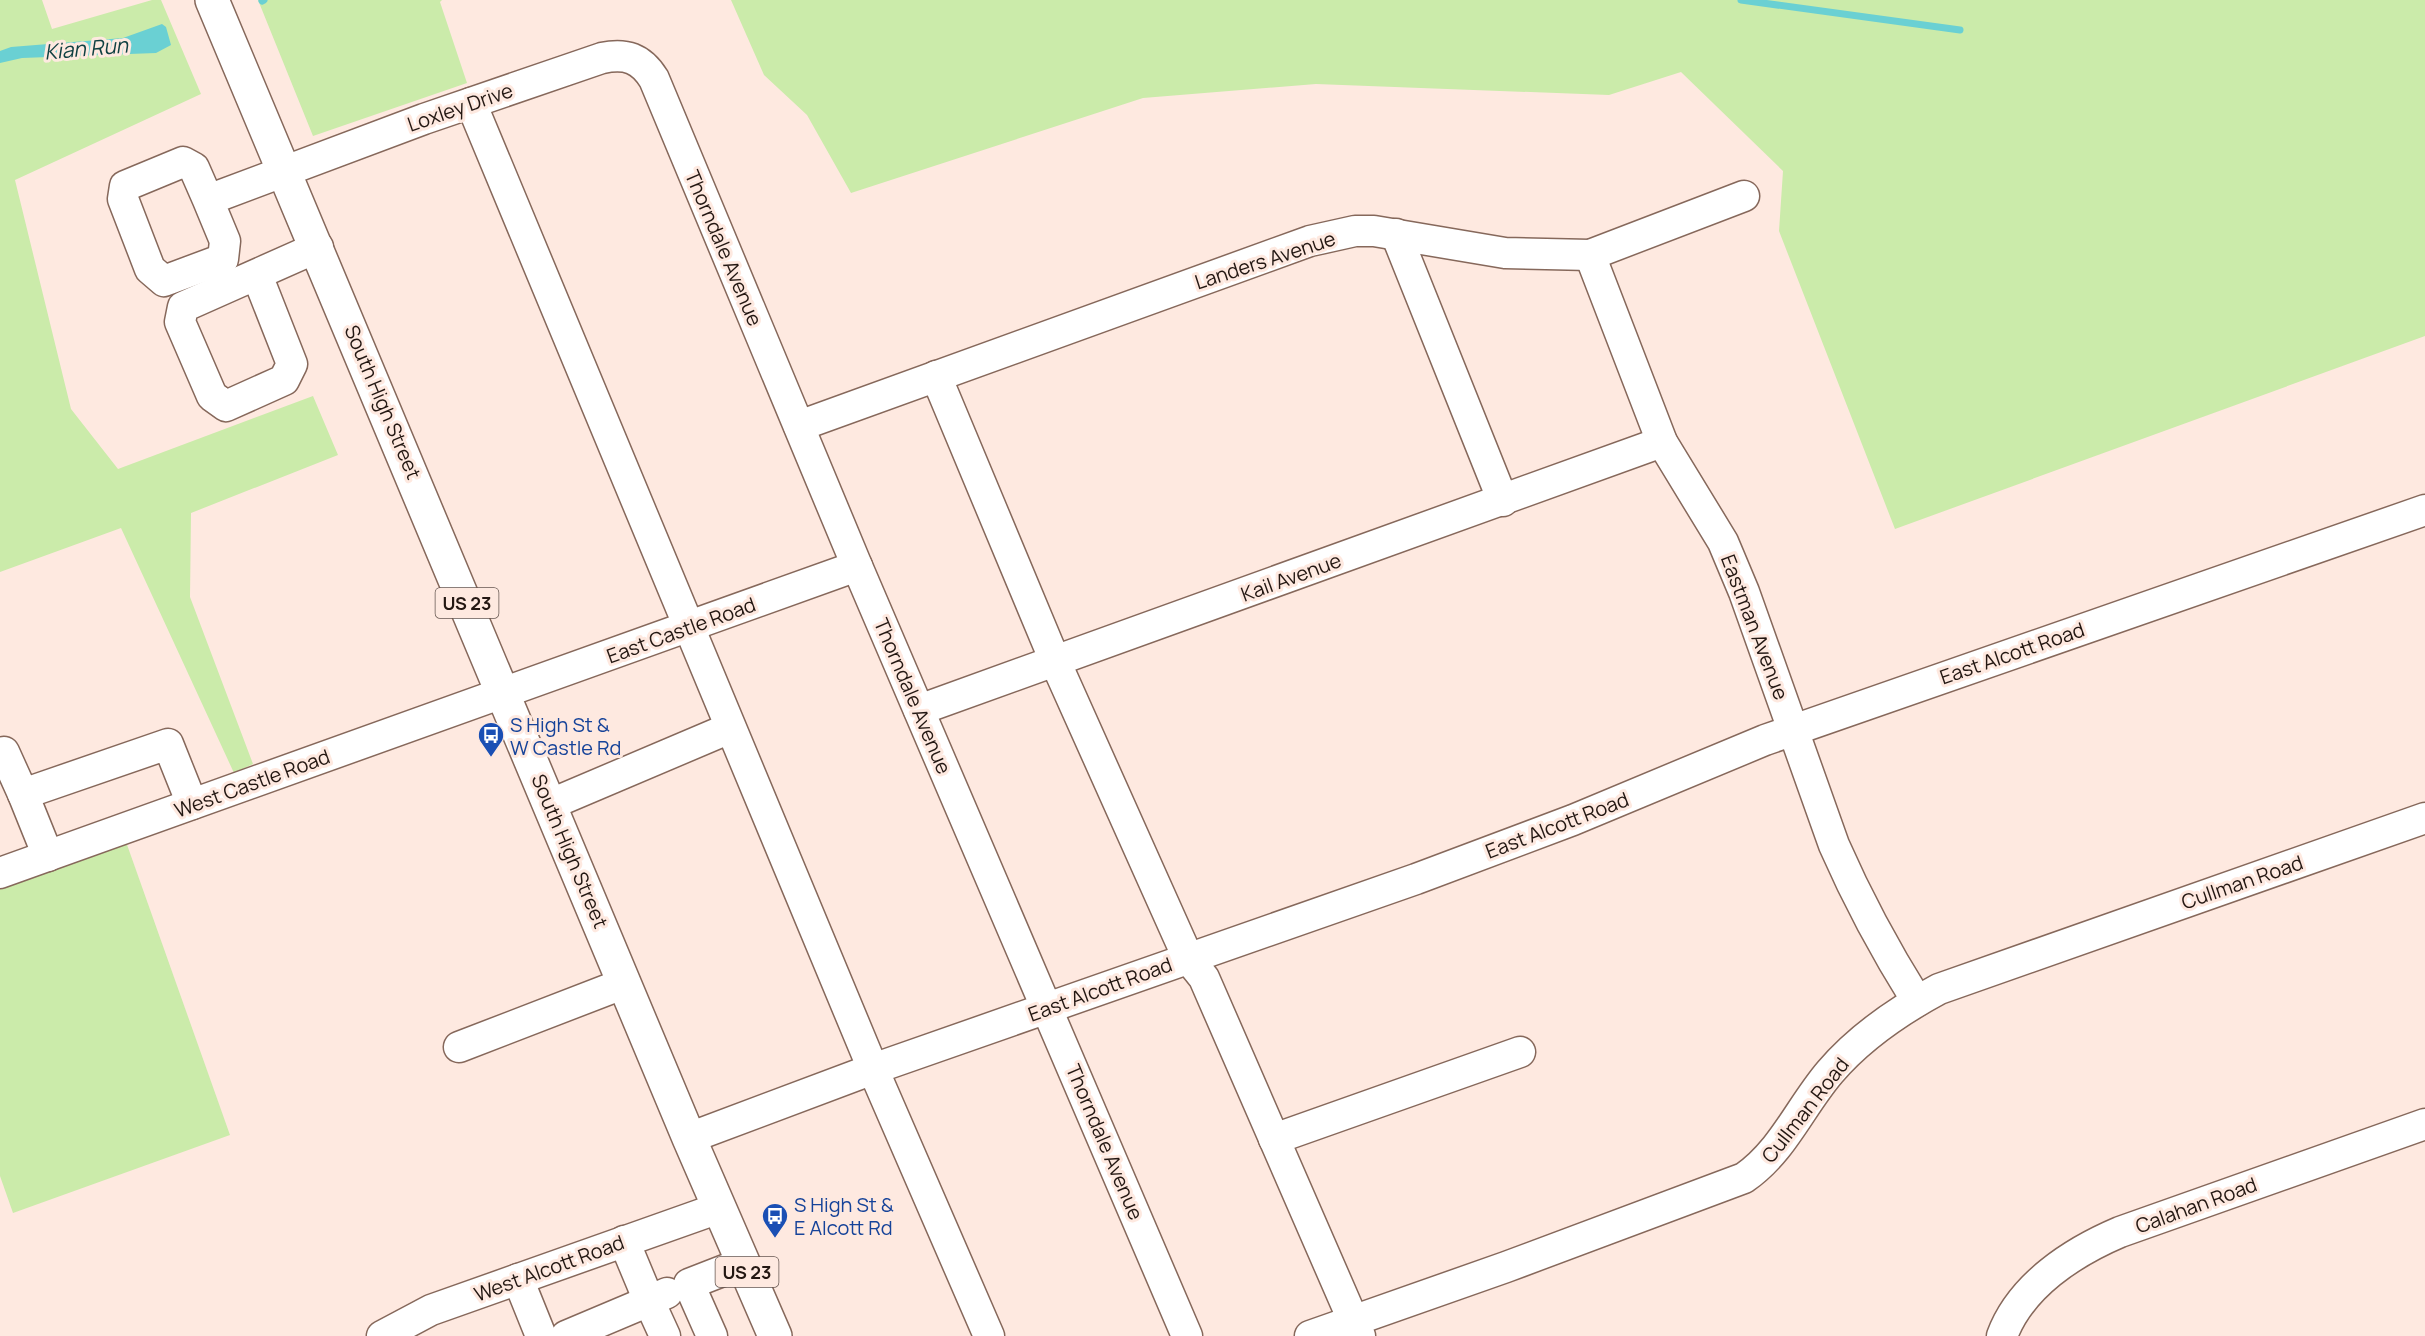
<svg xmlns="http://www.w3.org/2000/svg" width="2425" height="1336" viewBox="0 0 2425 1336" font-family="Manrope,sans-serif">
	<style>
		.green { fill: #cbebaa }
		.water { fill: #6ad0d3 }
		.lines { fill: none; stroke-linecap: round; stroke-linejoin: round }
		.stream { stroke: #6ad0d3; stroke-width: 7 }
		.minor-casing { stroke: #86685b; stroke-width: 33 }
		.major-casing { stroke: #86685b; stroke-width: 36 }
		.minor { stroke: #fff; stroke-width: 30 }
		.major { stroke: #fff; stroke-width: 33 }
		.labels { text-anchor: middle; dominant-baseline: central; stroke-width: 6; stroke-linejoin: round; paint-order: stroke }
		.shield { fill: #fee9e0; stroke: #655650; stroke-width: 1.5 }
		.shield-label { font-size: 18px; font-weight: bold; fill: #231712 }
		.street-label { font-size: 20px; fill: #231712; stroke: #fee9e0 }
		.transit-label { font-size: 20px; fill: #164399; stroke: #fee9e0; text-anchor: start }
		.water-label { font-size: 21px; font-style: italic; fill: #104042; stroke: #fee9e0 }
	</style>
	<rect width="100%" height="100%" fill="#fee9e0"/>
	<g class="green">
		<polygon points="0,0 42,0 52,29 152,0 161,0 201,94 15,180 71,409 118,469 313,396 338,455 191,513 190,597 253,764 234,773 121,528 0,572"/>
		<polygon points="258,0 442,0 440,2 467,83 313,136"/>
		<polygon points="731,0 2425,0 2425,336 1895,529 1779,231 1783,171 1681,72 1609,95 1316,84 1143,98 851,193 807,115 764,75"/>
		<polygon points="125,839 230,1135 13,1213 0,1176 0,884"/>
	</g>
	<polygon class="water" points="162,24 166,27 171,45 156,53 22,58 0,63 0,51 11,47 123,38"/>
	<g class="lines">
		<g class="stream">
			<polyline points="1741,0 1960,30"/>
			<polyline points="262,1 264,0"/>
		</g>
		<g class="minor-casing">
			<g id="minor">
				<polyline points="471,103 873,1069 989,1336"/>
				<path d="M 208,200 L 225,241 L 223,259 L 164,281 L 150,269 L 123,199 L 125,186 L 183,162 L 194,168 L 208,200 L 424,119 L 602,58 C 626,53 641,58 654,79 L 857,566 L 1187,1336"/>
				<polyline points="1396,234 1503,501"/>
				<path d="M 1590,255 L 1662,442 L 1723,542 L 1744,592 L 1834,845 C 1858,900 1885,950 1917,1001"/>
				<polyline points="257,275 292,364 284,380 226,406 212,396 180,322 183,307 318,247"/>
				<polyline points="936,376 1055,661 1188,958 1204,978 1360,1336"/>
				<polyline points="799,426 1310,241 1355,231 1374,231 1505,253 1590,255 1744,196"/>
				<polyline points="919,710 1662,442"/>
				<polyline points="4,752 23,794"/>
				<polyline points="551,804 730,728"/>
				<polyline points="48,856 23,794 168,744 192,804"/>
				<polyline points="0,873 857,566"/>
				<polyline points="459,1047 625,983"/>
				<polyline points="689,1138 873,1069 1416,879 1573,820 1765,740 2425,510"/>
				<polyline points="1274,1139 1520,1052"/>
				<polyline points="624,1241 649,1301 667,1293"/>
				<polyline points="518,1279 541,1336"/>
				<polyline points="382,1336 431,1310 719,1208"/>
				<polyline points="566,1336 649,1301 665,1336"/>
				<polyline points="712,1336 689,1284 743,1263"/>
				<path d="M 1310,1336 L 1506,1267 L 1744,1178 C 1783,1151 1800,1107 1830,1072 C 1859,1038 1900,1010 1939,989 L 2425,818"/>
				<path d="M 2002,1336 C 2021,1285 2073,1252 2120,1232 L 2425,1124"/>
			</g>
		</g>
		<g class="major-casing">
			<polyline id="major" points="212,0 689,1138 775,1336"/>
		</g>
		<use href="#minor" class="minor"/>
		<use href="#major" class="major"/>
	</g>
	<defs>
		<g id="bus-pin" transform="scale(1.35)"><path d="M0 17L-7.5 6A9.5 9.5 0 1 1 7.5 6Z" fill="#1a4fb4" stroke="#fee9e0"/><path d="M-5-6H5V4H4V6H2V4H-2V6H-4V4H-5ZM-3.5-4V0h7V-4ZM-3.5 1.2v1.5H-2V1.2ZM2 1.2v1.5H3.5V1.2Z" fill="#fff"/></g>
	</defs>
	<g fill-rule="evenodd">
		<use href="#bus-pin" x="491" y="735"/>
		<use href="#bus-pin" x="775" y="1216"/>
	</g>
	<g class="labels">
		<g class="shield">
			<rect x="435.5" y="588" width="63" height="30" rx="4.5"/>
			<rect x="715.5" y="1257" width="63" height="30" rx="4.5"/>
		</g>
		<g class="shield-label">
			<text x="467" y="603">US 23</text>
			<text x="747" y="1272">US 23</text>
		</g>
		<g class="street-label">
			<text transform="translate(460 107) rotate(-19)">Loxley Drive</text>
			<text transform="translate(724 248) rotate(67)">Thorndale Avenue</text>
			<text transform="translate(1265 260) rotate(-18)">Landers Avenue</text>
			<text transform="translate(383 402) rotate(67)">South High Street</text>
			<text transform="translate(1291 577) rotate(-20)">Kail Avenue</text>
			<text transform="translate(1755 627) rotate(69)">Eastman Avenue</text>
			<text transform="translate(681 630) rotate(-20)">East Castle Road</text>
			<text transform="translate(2012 653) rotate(-19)">East Alcott Road</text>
			<text transform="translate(913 696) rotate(67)">Thorndale Avenue</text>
			<text transform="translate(252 783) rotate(-20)">West Castle Road</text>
			<text transform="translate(1557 825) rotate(-21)">East Alcott Road</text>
			<text transform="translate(570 851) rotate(67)">South High Street</text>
			<text transform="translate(2242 882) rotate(-19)">Cullman Road</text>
			<text transform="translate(1100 989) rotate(-20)">East Alcott Road</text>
			<text transform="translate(1805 1110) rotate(-52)">Cullman Road</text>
			<text transform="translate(1105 1142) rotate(67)">Thorndale Avenue</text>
			<text transform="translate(2196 1205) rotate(-20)">Calahan Road</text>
			<text transform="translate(549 1268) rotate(-20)">West Alcott Road</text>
		</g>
		<g class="transit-label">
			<text x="510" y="724">S High St &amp;<tspan x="510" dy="23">W Castle Rd</tspan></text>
			<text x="794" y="1204">S High St &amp;<tspan x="794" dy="23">E Alcott Rd</tspan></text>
		</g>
		<g class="water-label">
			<text transform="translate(86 48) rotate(-5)">Kian Run</text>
		</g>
	</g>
</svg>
